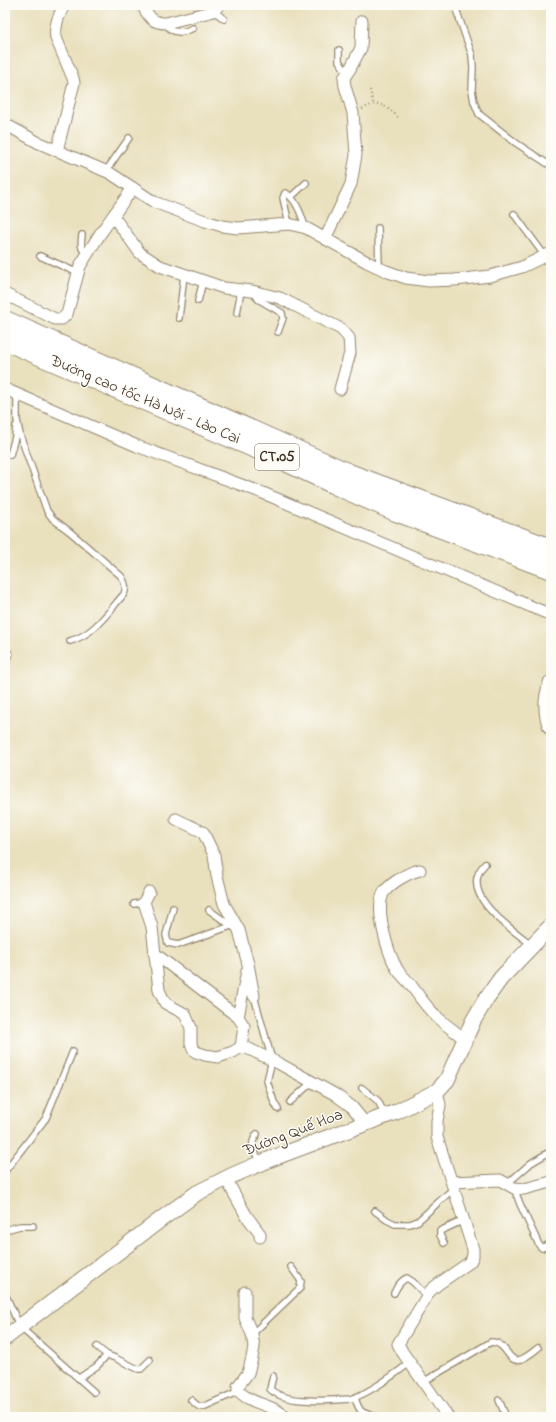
<svg xmlns="http://www.w3.org/2000/svg" width="556" height="1422" viewBox="0 0 556 1422" font-family="'Indie Flower',sans-serif">
	<style>
		.lines { fill: none; stroke-linecap: round; stroke-linejoin: round }
		.lane-casing { stroke: #92856e; stroke-width: 8 }
		.street-casing { stroke: #92856e; stroke-width: 13 }
		.secondary-casing { stroke: #92856e; stroke-width: 17 }
		.highway-casing { stroke: #92856e; stroke-width: 22 }
		.path { stroke: #92856e; stroke-width: 2; stroke-dasharray: 1 3; stroke-linecap: butt }
		.lane { stroke: #fff; stroke-width: 5.5 }
		.street { stroke: #fff; stroke-width: 11 }
		.secondary { stroke: #fff; stroke-width: 15 }
		.highway { stroke: #fff; stroke-width: 20 }
		.labels { text-anchor: middle; dominant-baseline: central; stroke-width: 3; stroke-linejoin: round; paint-order: stroke }
		.shield { fill: #fdfcf7; stroke: #75695f; stroke-width: 1 }
		.shield-label { font-size: 15px; font-weight: bold; fill: #3b2a1e }
		.street-label { font-size: 16px; fill: #3b2a1e; stroke: #fdfcf7 }
	</style>
	<rect width="100%" height="100%" fill="#fdfcf7"/>
	<filter id="ink" filterUnits="userSpaceOnUse"><feTurbulence type="fractalNoise" baseFrequency=".025" numOctaves="2"/><feDisplacementMap in="SourceGraphic" scale="8" xChannelSelector="R" yChannelSelector="G"/><feConvolveMatrix kernelMatrix="1 2 1 2 8 2 1 2 1" color-interpolation-filters="sRGB"/></filter>
	<filter id="wash" filterUnits="userSpaceOnUse"><feTurbulence type="fractalNoise" baseFrequency=".012" numOctaves="4" result="noise"/><feDisplacementMap in="SourceGraphic" scale="16" xChannelSelector="R" yChannelSelector="G"/><feGaussianBlur stdDeviation="0.9" result="paint"/><feColorMatrix in="noise" values="0 0 0 0 0 0 0 0 0 0 0 0 0 0 0 0 0 1.4 0 .05"/><feComposite in="paint" operator="in"/></filter>
	<g filter="url(#wash)">
		<rect width="100%" height="100%" fill="#e9e0bd"/>
	</g>
	<g filter="url(#ink)">
		<g class="lines">
			<g class="lane-casing">
				<g id="lane">
					<polyline points="214,11 224,19"/>
					<polyline points="457,12 472,55 473,68 472,90 474,102 479,114 516,143 551,166"/>
					<path d="M 166,23 C 172,35 183,33 193,28"/>
					<polyline points="339,50 339,61 347,73"/>
					<polyline points="106,171 129,138"/>
					<polyline points="291,197 306,183"/>
					<polyline points="514,214 545,256"/>
					<path d="M 289,224 L 283,198 L 285,193 L 286,193 C 297,200 302,216 305,227"/>
					<polyline points="378,228 379,268"/>
					<path d="M 82,235 C 81,243 80,249 87,255"/>
					<polyline points="40,256 78,273"/>
					<polyline points="254,292 258,299 282,313 283,318 278,332"/>
					<polyline points="198,301 203,281"/>
					<polyline points="237,313 241,290"/>
					<polyline points="179,318 184,275"/>
					<path d="M 17,395 L 17,420 L 20,435 L 47,511 L 53,519 L 69,531 L 121,576 C 125,582 127,588 124,594 C 109,611 94,635 70,641"/>
					<polyline points="10,455 15,437 16,426"/>
					<path d="M 485,864 C 456,893 511,929 531,944"/>
					<polyline points="134,904 144,902"/>
					<polyline points="173,908 166,935 168,943 178,945 231,926"/>
					<polyline points="209,910 233,927"/>
					<polyline points="252,995 254,996 272,1060 267,1081 274,1102 278,1109"/>
					<polyline points="362,1088 378,1101 385,1115"/>
					<polyline points="290,1102 312,1082"/>
					<path d="M 257,1134 C 248,1146 255,1152 261,1163"/>
					<polyline points="5,1171 46,1118 73,1051"/>
					<polyline points="507,1184 531,1163 551,1151"/>
					<polyline points="514,1188 520,1204 539,1245 542,1248 551,1243"/>
					<polyline points="375,1211 387,1220 395,1224 410,1224 418,1221 454,1188"/>
					<polyline points="5,1230 20,1226 33,1226"/>
					<polyline points="444,1243 440,1235 440,1231 464,1220"/>
					<path d="M 394,1293 C 397,1286 400,1281 407,1278 L 413,1282 L 427,1296"/>
					<polyline points="5,1294 20,1327 94,1392"/>
					<polyline points="252,1334 300,1288 301,1281 291,1267"/>
					<polyline points="107,1355 115,1358 138,1369 141,1369 150,1360"/>
					<path d="M 273,1376 L 270,1389 C 286,1405 330,1400 350,1399 C 369,1394 394,1374 410,1363"/>
					<polyline points="79,1378 97,1366 107,1355 97,1347"/>
					<path d="M 423,1382 L 491,1342 C 507,1342 507,1362 519,1360 C 526,1358 533,1352 538,1348"/>
					<path d="M 355,1398 C 360,1414 362,1413 378,1417"/>
					<polyline points="191,1400 198,1406 203,1407 239,1391"/>
					<polyline points="499,1400 506,1417"/>
				</g>
			</g>
			<g class="street-casing">
				<g id="street">
					<path d="M 142,5 C 149,16 151,23 166,23 L 214,11 L 219,5"/>
					<polyline points="5,124 39,143 110,173 154,202 205,221 222,226 238,228 289,224 306,228 367,262 386,271 406,278 429,281 455,280 490,276 522,267 551,253"/>
					<path d="M 57,151 L 74,83 L 73,78 L 56,38 C 54,25 59,16 64,5"/>
					<polyline points="113,216 140,253 160,266 224,288 252,291 280,298 341,329 349,338 350,353 340,389"/>
					<polyline points="325,239 351,184 356,155 353,113 345,86 344,78 350,69 361,48 362,21"/>
					<polyline points="5,294 55,319 62,319 67,314 80,266 100,234 133,188"/>
					<polyline points="5,389 137,446 263,493 551,615"/>
					<polyline points="5,658 7,655"/>
					<polyline points="176,819 203,832 214,855 217,876 224,904 239,930 248,964 254,996"/>
					<path d="M 420,870 C 409,872 391,883 384,892 C 374,909 388,953 397,969 C 401,975 407,980 411,985 C 419,996 427,1008 436,1016 C 445,1025 456,1032 465,1039"/>
					<polyline points="149,892 144,902 152,927 159,990 165,1003 185,1014 191,1028 191,1044 193,1049 196,1052 205,1055 218,1057 233,1052 241,1047 247,1048 278,1063 336,1095 352,1107 366,1124"/>
					<polyline points="154,953 238,1017 244,1026 241,1047"/>
					<polyline points="238,1017 247,971"/>
					<polyline points="437,1091 440,1105 437,1121 437,1137 473,1249 473,1256 470,1262 437,1285 430,1291 398,1344 403,1353 448,1417"/>
					<polyline points="226,1179 246,1215 260,1234 260,1237"/>
					<polyline points="452,1182 500,1180 514,1188 524,1189 551,1182"/>
					<path d="M 245,1292 L 245,1318 L 252,1334 L 254,1347 L 252,1358 L 248,1373 L 238,1386 L 238,1390 C 250,1405 274,1404 285,1417"/>
				</g>
			</g>
			<g class="secondary-casing">
				<g id="secondary">
					<path d="M 551,683 C 546,699 545,712 551,727"/>
					<polyline points="5,1338 164,1217 197,1193 231,1176 268,1160 396,1112 437,1091 447,1080 473,1021 486,999 501,978 551,926"/>
				</g>
			</g>
			<g class="highway-casing">
				<g id="highway">
					<polyline points="5,321 349,474 551,549"/>
					<polyline points="5,340 288,462 339,486 396,511 551,569"/>
				</g>
			</g>
			<g class="path">
				<polyline points="370,90 373,103"/>
				<path d="M 362,109 C 381,99 385,106 400,119"/>
			</g>
			<use href="#lane" class="lane"/>
			<use href="#street" class="street"/>
			<use href="#secondary" class="secondary"/>
			<use href="#highway" class="highway"/>
		</g>
	</g>
	<g class="labels">
		<rect class="shield" x="255" y="444" width="44" height="26" rx="3"/>
		<g class="shield-label">
			<text x="277" y="457">CT.05</text>
		</g>
		<g class="street-label">
			<text transform="translate(145 400) rotate(23)">Đường cao tốc Hà Nội - Lào Cai</text>
			<text transform="translate(293 1133) rotate(-21)">Đường Quế Hoa</text>
		</g>
	</g>
	<rect width="556" height="1422" fill="none" stroke="#fdfcf7" stroke-width="20"/>
</svg>
